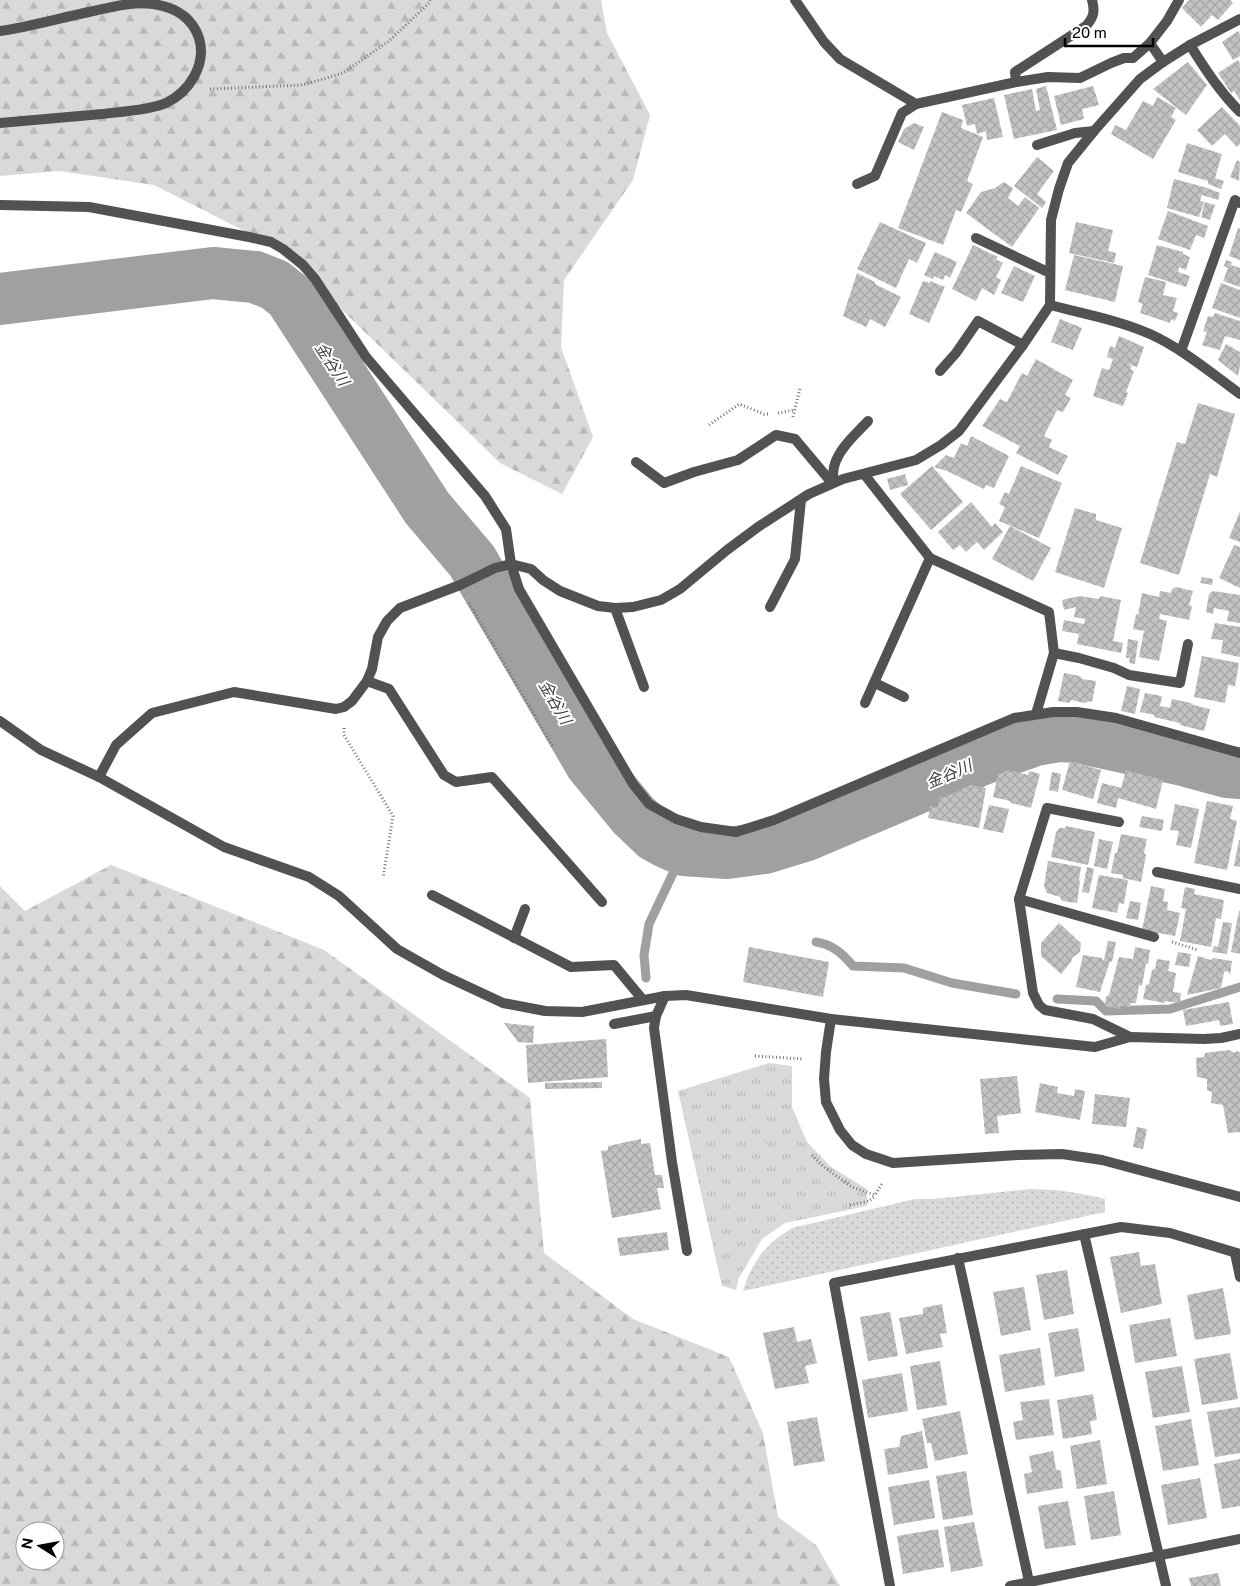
<svg xmlns="http://www.w3.org/2000/svg" width="1240" height="1586" viewBox="0 0 1240 1586" font-family="'Public Sans','Noto Sans JP',sans-serif">
	<style>
		.grass { fill: url(#grass-dots) }
		.forest { fill: url(#forest-firs); fill-rule: evenodd }
		.park { fill: url(#park-tufts) }
		.lines { fill: none; stroke-linecap: round; stroke-linejoin: round }
		.stream { stroke: #a0a0a0; stroke-width: 9 }
		.river { stroke: #a0a0a0; stroke-width: 52 }
		.building { fill: url(#building-cross-hatch) }
		.path { stroke: #747474; stroke-width: 3; stroke-dasharray: 1 2.5; stroke-linecap: butt }
		.minor { stroke: #525252; stroke-width: 10 }
		.labels { text-anchor: middle; dominant-baseline: central; stroke-width: 4; stroke-linejoin: round; paint-order: stroke }
		.water-label { font-size: 16px; font-style: italic; fill: #414141; stroke: #fff }
	</style>
	<defs>
		<pattern id="grass-dots" width="8" height="8" patternUnits="userSpaceOnUse" patternTransform="scale(1.25)"><rect width="8" height="8" fill="#d9d9d9"/><path d="M2 2h.1M6 6h.1" fill="none" stroke="#b8b8b8" stroke-width="1.8" stroke-linecap="round"/></pattern>
		<pattern id="forest-firs" width="22" height="20" patternUnits="userSpaceOnUse" patternTransform="scale(1.25)"><rect width="22" height="20" fill="#d9d9d9"/><path d="M5 1l3.5 6h-7zM16 11l3.5 6h-7z" fill="#b8b8b8"/></pattern>
		<pattern id="park-tufts" width="24" height="20" patternUnits="userSpaceOnUse" patternTransform="scale(1.25)"><rect width="24" height="20" fill="#d9d9d9"/><path d="M3 7l-1-3M5 7V3M7 7l1-3M15 17l-1-3M17 17v-4M19 17l1-3" fill="none" stroke="#b8b8b8"/></pattern>
		<pattern id="building-cross-hatch" width="8" height="8" patternUnits="userSpaceOnUse" patternTransform="scale(1.25)"><rect width="8" height="8" fill="#c2c2c2"/><path d="M0 0l8 8M0 8l8-8" fill="none" stroke="#a5a5a5"/></pattern>
	</defs>
	<rect width="100%" height="100%" fill="#fff"/>
	<path class="grass" d="M 1031,1189 C 1057,1189 1080,1193 1105,1199 L 1105,1212 L 743,1291 C 753,1260 764,1246 792,1228 L 915,1199 L 933,1199 Z"/>
	<g class="forest">
		<polygon points="0,0 601,0 607,33 650,115 633,180 564,280 561,347 593,437 562,494 500,463 278,248 154,185 59,171 0,176"/>
		<path d="M 111,865 L 324,950 L 530,1098 L 544,1253 L 633,1319 L 729,1357 L 763,1433 L 778,1517 L 816,1545 L 840,1586 L 0,1586 L 0,886 L 25,911 ZM 25,1531 L 55,1531 L 55,1561 L 25,1561 Z"/>
	</g>
	<polygon class="park" points="769,1063 792,1066 792,1107 807,1142 831,1167 867,1189 867,1206 785,1223 762,1239 739,1278 736,1290 722,1286 678,1091"/>
	<g class="lines">
		<g class="stream">
			<path d="M 816,942 C 832,944 843,954 853,966 L 904,968 L 952,983 L 1016,994"/>
			<polyline points="646,978 644,955 649,924 684,850"/>
			<polyline points="1057,999 1096,1001 1106,1011 1170,1009 1240,987"/>
		</g>
		<polyline class="river" points="0,299 213,273 255,277 275,285 290,297 427,508 472,561 591,764 633,815 655,836 666,842 684,850 727,853 765,848 804,836 915,789 980,760 1035,740 1059,736 1078,737 1179,759 1227,772 1240,773"/>
	</g>
	<g class="building">
		<polygon points="1189,0 1230,0 1233,3 1218,20 1212,15 1201,27 1182,8"/>
		<polygon points="1238,31 1240,34 1240,56 1233,60 1222,42"/>
		<polygon points="1238,60 1240,63 1240,100 1234,91 1231,93 1218,73"/>
		<polygon points="1188,62 1207,85 1186,115 1153,89"/>
		<polygon points="1046,86 1057,130 1014,139 1004,95 1032,89 1036,111 1040,110 1036,89"/>
		<polygon points="1093,86 1099,105 1082,109 1084,119 1061,125 1054,96"/>
		<polygon points="1157,97 1176,108 1171,117 1176,120 1153,159 1111,134 1115,125 1126,130 1143,101 1153,106"/>
		<polygon points="994,98 1003,137 987,140 986,131 977,134 975,124 967,126 962,105"/>
		<polygon points="1222,107 1240,126 1240,144 1237,147 1225,134 1212,146 1197,130"/>
		<polygon points="942,112 963,120 961,128 983,137 967,181 973,184 961,212 956,210 943,245 898,228"/>
		<polygon points="914,123 924,127 914,150 898,142 904,129"/>
		<polygon points="1187,143 1222,154 1215,178 1224,181 1221,189 1208,184 1208,181 1178,172"/>
		<polygon points="1037,157 1054,171 1037,194 1046,202 1042,208 1014,186"/>
		<polygon points="1237,160 1240,162 1239,181 1230,177"/>
		<polygon points="1174,179 1204,187 1220,193 1218,200 1202,195 1200,201 1204,202 1199,217 1167,208"/>
		<polygon points="1004,182 1013,188 1008,198 1018,206 1025,197 1039,208 1012,247 966,213 981,192 995,188"/>
		<polygon points="1205,202 1215,205 1210,220 1201,217"/>
		<polygon points="1168,211 1208,226 1204,238 1196,235 1190,250 1158,239"/>
		<polygon points="880,222 926,243 917,263 909,259 896,288 857,269"/>
		<polygon points="1076,222 1113,230 1108,251 1116,253 1114,263 1069,253"/>
		<polygon points="1238,228 1240,229 1240,260 1229,256"/>
		<polygon points="973,245 998,257 996,259 1003,263 996,277 1001,280 994,295 982,288 976,301 952,289"/>
		<polygon points="1157,245 1183,252 1183,254 1190,257 1186,270 1179,267 1178,272 1190,276 1186,287 1148,275"/>
		<polygon points="935,252 957,262 950,278 945,275 943,280 934,276 933,279 924,275"/>
		<polygon points="1074,255 1123,266 1115,302 1065,290"/>
		<polygon points="1226,260 1232,262 1231,265 1240,268 1240,287 1223,281 1228,268 1224,266"/>
		<polygon points="1014,266 1035,276 1023,302 1001,293"/>
		<polygon points="857,273 875,282 875,284 901,297 885,327 870,319 866,327 843,316"/>
		<polygon points="1145,277 1166,282 1163,295 1177,298 1173,311 1178,313 1175,321 1171,319 1170,323 1140,313 1143,304 1138,302"/>
		<polygon points="923,281 930,283 930,281 945,287 929,323 909,314"/>
		<polygon points="1221,283 1240,290 1240,318 1212,308"/>
		<polygon points="1215,313 1240,321 1240,340 1225,336 1220,350 1202,345 1207,332 1203,331 1208,316 1213,317"/>
		<polygon points="1060,319 1082,328 1073,350 1051,342"/>
		<polygon points="1119,336 1144,347 1137,367 1126,363 1132,366 1130,369 1134,371 1126,392 1128,393 1123,406 1093,396 1102,368 1109,370 1113,359 1107,357 1110,346 1115,348"/>
		<polygon points="1226,344 1240,352 1240,366 1238,376 1218,360"/>
		<polygon points="1036,359 1073,380 1065,395 1071,398 1063,412 1057,410 1044,436 1052,440 1049,447 1068,456 1058,475 1016,453 1020,446 982,426 1000,399 1007,402 1022,373 1027,376"/>
		<polygon points="1198,403 1235,414 1217,477 1210,474 1179,575 1140,563 1177,442 1185,444"/>
		<polygon points="971,436 1009,456 994,488 986,485 984,489 947,471 934,467 946,455 954,458 961,443 967,446"/>
		<polygon points="932,466 963,502 931,530 900,494"/>
		<polygon points="1021,466 1062,483 1039,538 999,521 1005,507 999,504 1005,492 1009,494"/>
		<polygon points="905,474 908,485 890,490 887,479"/>
		<polygon points="971,502 992,527 995,523 1003,532 984,550 977,542 966,552 960,545 953,550 938,532"/>
		<polygon points="1075,508 1096,514 1096,520 1122,528 1104,588 1055,572"/>
		<polygon points="1240,511 1240,542 1229,538"/>
		<polygon points="1010,526 1051,548 1033,581 992,559"/>
		<polygon points="1234,545 1240,547 1240,588 1219,578"/>
		<polygon points="1202,577 1213,579 1212,585 1200,583"/>
		<polygon points="1176,587 1193,591 1189,605 1192,606 1189,620 1160,614 1159,619 1167,621 1159,661 1139,657 1144,631 1133,629 1136,614 1138,615 1142,593 1159,597 1160,591 1171,593 1172,589"/>
		<polygon points="1213,591 1240,595 1240,623 1227,621 1229,611 1214,608 1213,614 1206,612 1209,594"/>
		<polygon points="1080,596 1099,599 1100,596 1121,600 1113,641 1123,643 1121,653 1077,644 1079,634 1062,631 1064,620 1084,624 1085,619 1074,617 1076,607 1064,610 1062,600"/>
		<polygon points="1215,623 1240,627 1240,657 1221,653 1223,640 1211,639"/>
		<polygon points="1128,639 1138,641 1135,664 1129,663 1130,658 1126,658"/>
		<polygon points="1202,656 1239,663 1235,686 1228,685 1225,703 1194,697"/>
		<polygon points="1064,673 1080,676 1082,679 1096,681 1092,702 1089,701 1085,703 1071,700 1069,703 1058,701"/>
		<polygon points="1127,686 1140,689 1135,714 1121,711"/>
		<polygon points="1145,693 1162,696 1160,706 1170,708 1172,699 1191,703 1193,705 1210,709 1204,731 1180,725 1180,723 1154,717 1155,715 1140,712"/>
		<polygon points="1070,761 1101,770 1093,799 1062,790"/>
		<polygon points="1008,770 1028,775 1029,771 1040,774 1031,808 1011,803 1010,801 993,797 998,775"/>
		<polygon points="1126,770 1163,780 1156,809 1118,798 1116,808 1097,803 1102,783 1121,788"/>
		<polygon points="1052,772 1061,774 1058,792 1049,790"/>
		<polygon points="971,785 986,788 979,828 928,818 930,806 938,808 940,797 945,797"/>
		<polygon points="1207,801 1233,806 1230,819 1237,821 1227,870 1194,863"/>
		<polygon points="1175,804 1199,809 1191,848 1176,845 1179,831 1170,830"/>
		<polygon points="989,805 1009,809 1003,833 983,829"/>
		<polygon points="1142,816 1164,820 1162,831 1139,827"/>
		<polygon points="1066,826 1095,832 1088,865 1051,857 1056,832 1060,828 1065,828"/>
		<polygon points="1121,834 1147,839 1144,853 1146,855 1141,882 1123,878 1123,875 1111,873 1115,853 1117,853"/>
		<polygon points="1099,839 1113,842 1107,869 1094,866"/>
		<polygon points="1239,840 1240,840 1240,867 1234,866"/>
		<polygon points="1048,861 1081,867 1079,880 1080,882 1077,903 1062,901 1060,897 1047,893 1044,886"/>
		<polygon points="1087,867 1094,869 1089,893 1082,892"/>
		<polygon points="1099,875 1128,880 1124,904 1119,903 1117,913 1092,908"/>
		<polygon points="1151,886 1165,889 1163,901 1168,902 1167,910 1180,913 1175,936 1142,930"/>
		<polygon points="1185,887 1195,889 1194,894 1224,900 1221,919 1216,918 1211,947 1180,941 1186,909 1181,908"/>
		<polygon points="1130,901 1141,903 1138,920 1126,918"/>
		<polygon points="1239,911 1240,911 1240,954 1231,952"/>
		<polygon points="1223,922 1232,923 1227,954 1212,952 1214,946 1218,947"/>
		<polygon points="1059,923 1081,943 1080,952 1072,958 1071,962 1061,974 1041,956 1041,943"/>
		<polygon points="1108,941 1116,942 1112,962 1110,961 1100,992 1076,987 1083,955 1102,958 1102,959 1104,960"/>
		<polygon points="749,947 829,962 823,997 743,982"/>
		<polygon points="1135,947 1150,950 1148,964 1146,963 1142,986 1139,985 1136,1003 1131,1003 1130,1007 1120,1006 1120,1009 1109,1007 1105,1003 1106,997 1109,995 1119,957 1133,959"/>
		<polygon points="1178,952 1191,954 1189,967 1175,965"/>
		<polygon points="1198,956 1211,960 1213,958 1232,961 1230,975 1228,971 1224,972 1221,988 1187,995"/>
		<polygon points="1157,959 1170,961 1168,971 1176,973 1173,992 1181,993 1180,1003 1165,1001 1165,1003 1143,999 1146,985 1149,984 1152,970 1155,969"/>
		<polygon points="1229,1002 1233,1024 1220,1026 1219,1020 1186,1026 1183,1010"/>
		<polygon points="504,1023 534,1026 533,1043 518,1042"/>
		<polygon points="606,1039 608,1077 528,1083 526,1045"/>
		<polygon points="1229,1050 1234,1053 1236,1051 1240,1052 1240,1132 1228,1133 1223,1105 1211,1103 1212,1092 1207,1090 1207,1079 1197,1077 1196,1058 1204,1057 1205,1053"/>
		<polygon points="1017,1076 1021,1113 997,1116 999,1133 985,1134 980,1079"/>
		<polygon points="602,1082 602,1088 545,1089 545,1083"/>
		<polygon points="1040,1083 1058,1087 1057,1093 1074,1096 1075,1089 1085,1091 1080,1120 1035,1112"/>
		<polygon points="1095,1094 1130,1098 1126,1127 1092,1124"/>
		<polygon points="1137,1127 1147,1129 1143,1149 1133,1147"/>
		<polygon points="641,1139 641,1144 650,1143 655,1175 662,1175 664,1188 657,1188 661,1209 612,1218 601,1151 608,1150 608,1146"/>
		<polygon points="667,1232 669,1250 620,1256 617,1238"/>
		<polygon points="1139,1252 1141,1266 1155,1264 1162,1304 1121,1313 1110,1257"/>
		<polygon points="1067,1270 1074,1314 1044,1320 1036,1275"/>
		<polygon points="1024,1287 1031,1330 1001,1336 993,1292"/>
		<polygon points="1223,1288 1231,1334 1195,1340 1187,1295"/>
		<polygon points="942,1304 947,1333 940,1334 943,1347 906,1354 899,1318 923,1314 923,1308"/>
		<polygon points="890,1312 898,1356 868,1361 860,1317"/>
		<polygon points="1170,1318 1177,1356 1135,1363 1129,1325"/>
		<polygon points="794,1327 797,1342 811,1339 817,1363 805,1366 809,1383 775,1389 763,1333"/>
		<polygon points="1078,1328 1085,1371 1055,1377 1048,1333"/>
		<polygon points="1040,1348 1045,1385 1005,1392 999,1355"/>
		<polygon points="1230,1353 1238,1399 1202,1405 1194,1359"/>
		<polygon points="940,1361 947,1405 917,1410 910,1366"/>
		<polygon points="1182,1366 1190,1412 1153,1418 1145,1372"/>
		<polygon points="902,1373 908,1411 868,1418 862,1380"/>
		<polygon points="1093,1394 1097,1420 1090,1421 1092,1434 1063,1439 1057,1400"/>
		<polygon points="1049,1399 1054,1435 1016,1440 1013,1422 1023,1420 1020,1402"/>
		<polygon points="1240,1407 1240,1453 1215,1457 1207,1412"/>
		<polygon points="960,1411 968,1454 935,1461 931,1443 927,1443 922,1419"/>
		<polygon points="817,1417 825,1461 794,1466 787,1422"/>
		<polygon points="1191,1419 1199,1465 1163,1471 1155,1426"/>
		<polygon points="922,1431 928,1468 888,1475 884,1449 899,1447 901,1436"/>
		<polygon points="1100,1440 1107,1484 1077,1489 1070,1446"/>
		<polygon points="1053,1451 1056,1469 1061,1471 1063,1488 1027,1494 1024,1474 1032,1472 1029,1456"/>
		<polygon points="1240,1459 1240,1506 1222,1509 1214,1464"/>
		<polygon points="966,1471 973,1515 943,1520 936,1476"/>
		<polygon points="1200,1478 1207,1518 1168,1525 1161,1485"/>
		<polygon points="929,1480 935,1518 894,1525 888,1487"/>
		<polygon points="1114,1491 1121,1535 1091,1540 1084,1496"/>
		<polygon points="1068,1501 1076,1545 1045,1549 1038,1506"/>
		<polygon points="974,1522 983,1566 951,1572 944,1527"/>
		<polygon points="938,1529 944,1567 903,1574 897,1536"/>
		<polygon points="1218,1573 1221,1586 1191,1586 1189,1578"/>
	</g>
	<g class="lines">
		<g class="path">
			<polyline points="210,89 303,85 343,73 389,41 429,3 430,0"/>
			<polyline points="778,413 794,410"/>
			<polyline points="793,417 800,388"/>
			<polyline points="709,425 739,404 764,414 769,414"/>
			<polyline points="469,603 553,747"/>
			<polyline points="344,728 344,735 393,816 383,878"/>
			<polyline points="1172,942 1198,950"/>
			<polyline points="755,1056 804,1059"/>
			<polyline points="812,1155 824,1167 852,1187 875,1195 883,1182"/>
			<polyline points="850,1205 869,1201 875,1196"/>
		</g>
		<g class="minor">
			<polyline points="795,0 824,42 840,59 916,104 1016,82 1048,77 1080,78 1111,63 1124,58 1133,58 1150,43 1163,62"/>
			<path d="M 0,31 C 30,27 60,18 89,12 C 108,8 133,1 153,4 C 174,7 192,17 199,38 C 207,65 189,92 166,103 C 151,110 119,112 102,114 C 68,117 34,120 0,123"/>
			<polyline points="1150,43 1167,21 1179,0"/>
			<path d="M 1190,45 C 1205,69 1220,92 1240,112"/>
			<path d="M 1016,82 L 1015,72 L 1086,26 C 1094,17 1095,11 1092,0"/>
			<polyline points="1037,145 1075,133 1094,131"/>
			<polyline points="857,184 875,176 902,113 916,104"/>
			<polyline points="0,205 89,207 249,237 271,242 283,249 303,265 315,279 366,357 485,496 506,529 511,564 519,589 633,784 649,804 676,819 701,827 736,832 774,820 1014,718 1053,712 1077,712 1116,718 1240,753"/>
			<polyline points="976,238 1050,273"/>
			<path d="M 1050,305 C 1084,314 1118,320 1150,334 C 1183,349 1211,373 1240,394"/>
			<polyline points="1181,351 1235,200 1240,203"/>
			<polyline points="940,371 956,353 978,321 1023,345"/>
			<polyline points="636,462 664,483 694,472 738,460 776,435 795,439 832,483"/>
			<polyline points="864,474 930,558 1049,612 1054,653 1036,714"/>
			<path d="M 832,483 C 833,478 833,472 834,467 C 838,449 856,434 868,421"/>
			<polyline points="770,607 795,559 801,500"/>
			<polyline points="615,608 644,687"/>
			<polyline points="1054,653 1079,658 1114,668 1129,675 1180,683 1188,644"/>
			<polyline points="367,681 389,689 444,775 456,782 492,777 602,902"/>
			<polyline points="875,683 904,697"/>
			<polyline points="865,703 930,558"/>
			<polyline points="0,721 41,750 99,777 224,847 309,877 339,896 397,949 443,975 503,1003 545,1011 582,1012 665,996 686,995 831,1019 1095,1047 1130,1037 1204,1039 1221,1038 1240,1034"/>
			<polyline points="99,777 116,745 152,713 234,692 336,709 344,707 352,701 367,681 372,669 378,637 387,621 400,608 460,585 495,568 511,564 531,569 543,580 560,591 598,606 615,608 633,607 661,600 680,589 727,550 758,527 809,494 843,479 916,460 941,445 959,431 1023,345 1050,305 1051,220 1059,189 1068,163 1094,131 1140,79 1163,62 1190,45 1240,19"/>
			<polyline points="1119,822 1047,808 1019,899 1033,993 1039,1005 1045,1010 1093,1019 1130,1037"/>
			<polyline points="1157,872 1240,889"/>
			<polyline points="432,895 571,967 614,965 643,1000"/>
			<polyline points="1019,899 1154,937"/>
			<polyline points="514,938 525,909"/>
			<polyline points="665,996 656,1016 654,1028 672,1162 687,1251"/>
			<polyline points="831,1019 826,1052 824,1079 826,1102 840,1130 852,1145 866,1154 893,1163 1018,1155 1062,1154 1102,1160 1240,1197"/>
			<polyline points="614,1024 656,1016"/>
			<polyline points="1084,1234 1166,1586"/>
			<polyline points="1235,1253 1240,1277"/>
			<polyline points="958,1258 1030,1586"/>
			<polyline points="890,1586 834,1283 1121,1227 1170,1233 1240,1254"/>
			<polyline points="1010,1586 1240,1539"/>
		</g>
	</g>
	<g class="labels">
		<g class="water-label">
			<text transform="translate(332 364) rotate(57)">金谷川</text>
			<text transform="translate(555 702) rotate(60)">金谷川</text>
			<text transform="translate(949 774) rotate(-23)">金谷川</text>
		</g>
	</g>
	<g transform="translate(40 1546) rotate(281)"><circle r="24" fill="#ffffff" stroke="#999999"/>
	<path d="M0-4L9 19L0 12L-9 19Z" fill="#000000"/>
	<text y="-8" font-size="14" font-weight="bold" text-anchor="middle" fill="#000000">N</text>
	</g>
	<path d="M1065 38v8h88v-8" fill="none" stroke="#000000" stroke-width="2.5"/>
	<text x="1072" y="38" font-size="15" fill="#000000" stroke="#ffffff" stroke-width="4" paint-order="stroke">20 m</text>
</svg>
